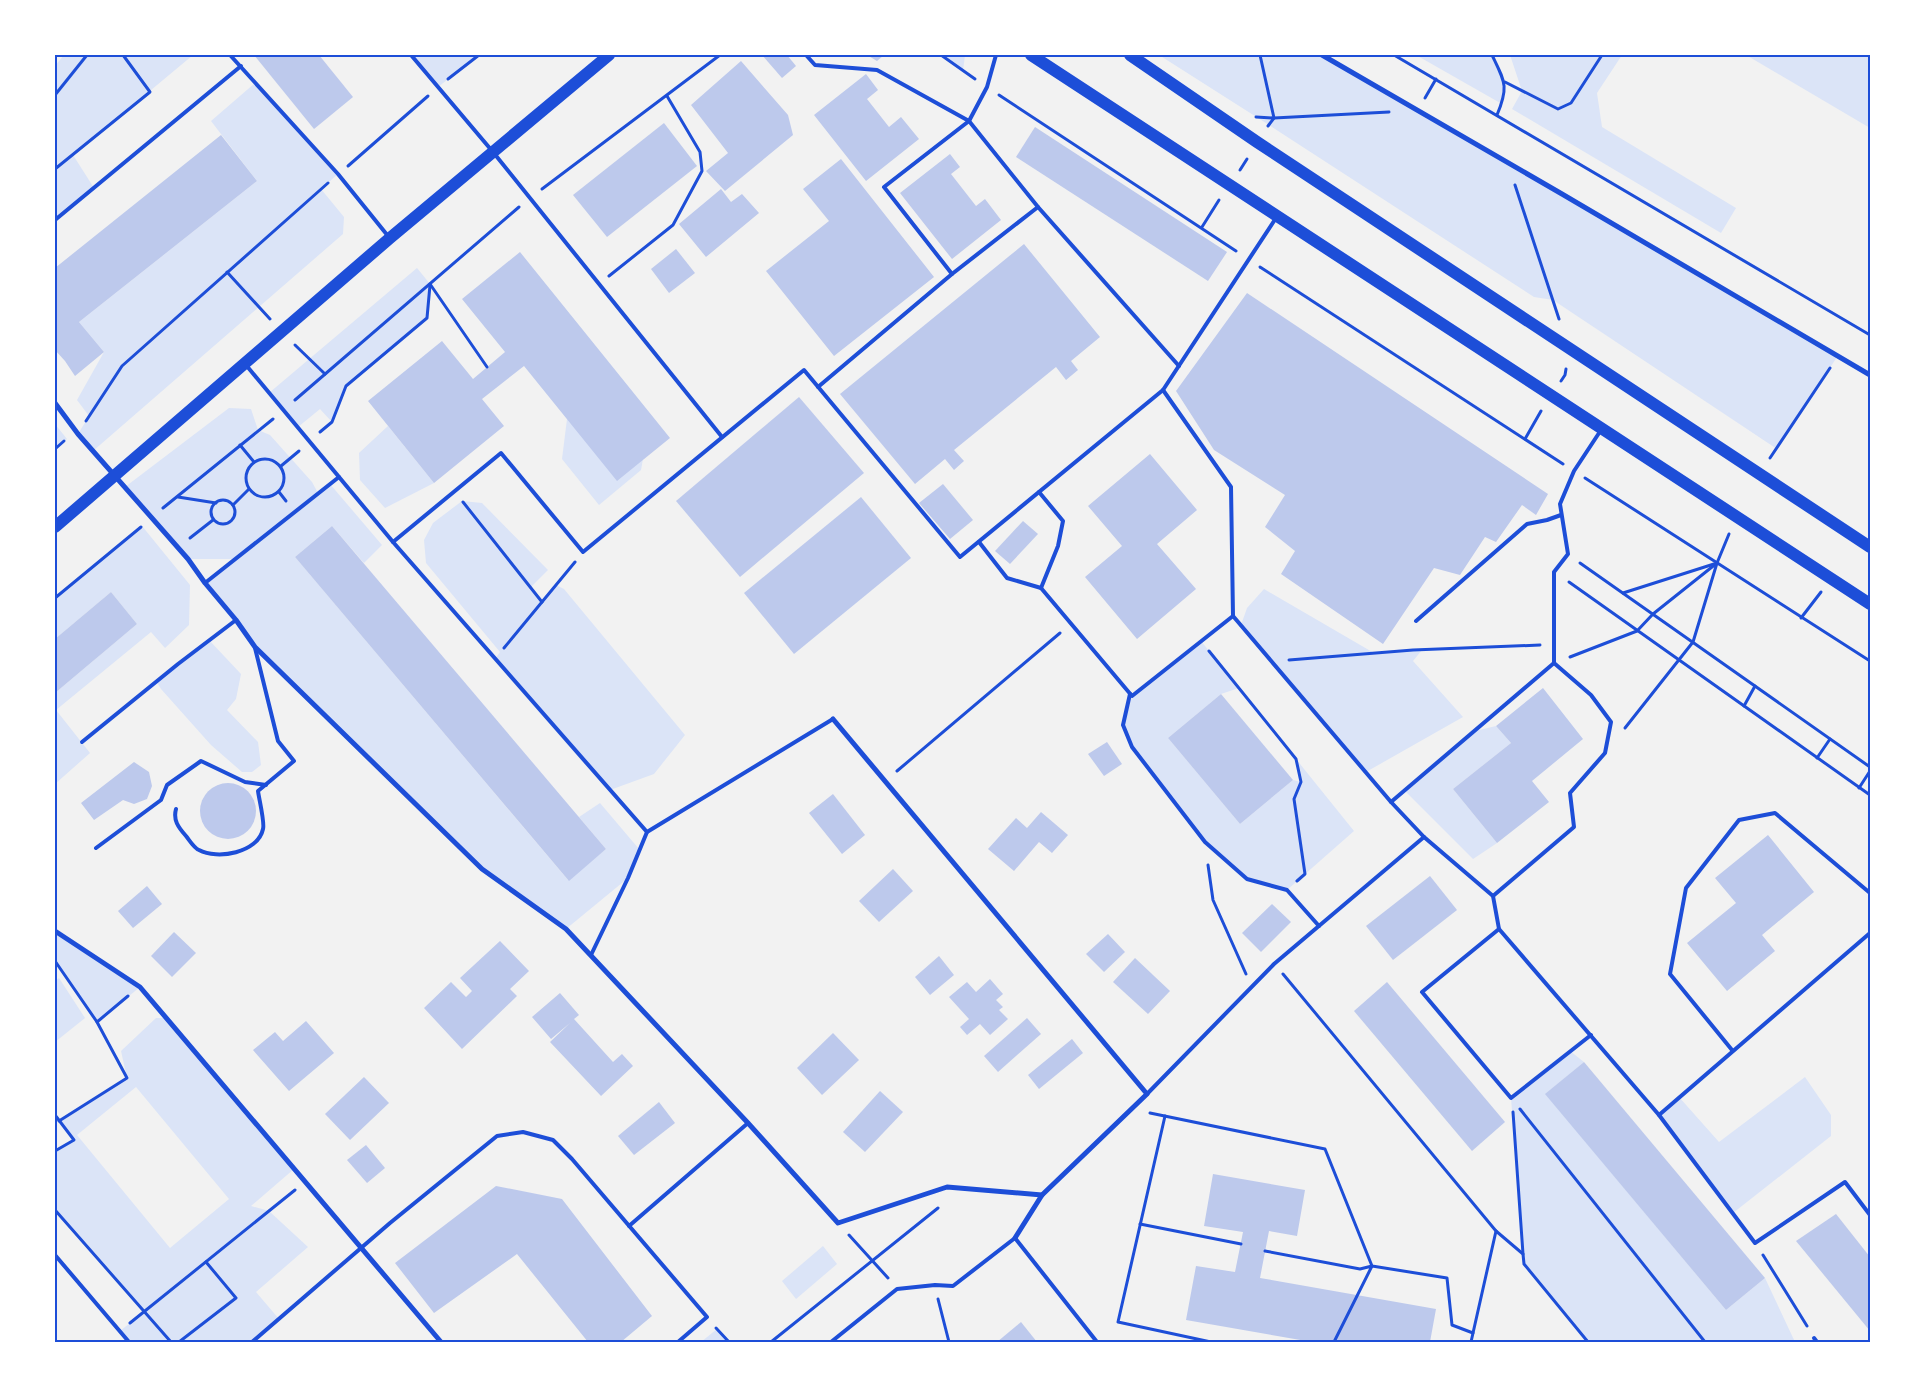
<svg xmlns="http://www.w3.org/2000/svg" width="1925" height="1397" viewBox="0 0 1925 1397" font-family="'Fira Sans Condensed',sans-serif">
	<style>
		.green { fill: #dbe4f7; fill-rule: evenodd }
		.building { fill: #bdc9ec }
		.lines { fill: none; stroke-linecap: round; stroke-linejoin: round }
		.path { stroke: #1d4ed8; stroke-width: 3 }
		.service { stroke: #1d4ed8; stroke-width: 4 }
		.minor { stroke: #1d4ed8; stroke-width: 5 }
		.primary { stroke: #1d4ed8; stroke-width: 12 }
		.neatline { fill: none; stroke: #1d4ed8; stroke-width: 2 }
	</style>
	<rect width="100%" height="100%" fill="#f2f2f2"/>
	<g class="green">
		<polygon points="64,55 193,55 73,155 94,188 55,220 55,66"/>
		<polygon points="411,55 479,55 438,87"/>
		<polygon points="941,55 965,55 963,71"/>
		<polygon points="1159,55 1322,55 1837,357 1777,449 1553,300 1534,297 1269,125"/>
		<polygon points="1416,55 1492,55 1505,82 1502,104"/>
		<polygon points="1510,55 1622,55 1597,93 1602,127 1736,208 1721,233 1512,109 1522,91"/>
		<polygon points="1746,55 1870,55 1870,128"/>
		<polygon points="255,83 338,174 321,189 344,217 343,234 93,451 78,434 89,416 77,400 104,352 79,322 257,181 211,121"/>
		<polygon points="417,268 430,284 427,318 346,386 332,422 320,409 298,427 269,393"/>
		<polygon points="229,408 251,409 258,430 270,435 312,482 318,493 330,484 382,545 364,563 332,526 295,557 568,880 606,849 579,817 600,803 639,849 628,878 566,929 482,869 255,647 205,583 235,559 188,559 125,487"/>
		<polygon points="567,419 643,459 641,470 599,505 562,459"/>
		<polygon points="55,424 67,439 55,449"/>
		<polygon points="388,426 434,483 385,508 360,480 359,453"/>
		<polygon points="462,501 482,503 548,570 531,587 542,601 556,585 564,589 685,735 654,774 610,790 495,659 500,652 426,563 424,540 433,523"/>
		<polygon points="142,526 190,585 189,625 165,648 151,632 56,710 90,753 55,784 55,693 137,624 111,592 55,639 55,598"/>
		<polygon points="1264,589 1374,653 1422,650 1413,661 1463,717 1366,772 1241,625 1247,608"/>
		<polygon points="209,640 241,674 236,699 227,710 258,742 261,765 252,772 242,772 211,745 161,689 156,681"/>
		<polygon points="1201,641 1239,688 1221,694 1168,738 1240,824 1293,780 1301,782 1296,759 1354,831 1287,890 1247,879 1205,842 1132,747 1123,725 1132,696"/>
		<polygon points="1496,726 1511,743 1453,789 1497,843 1473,859 1405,791 1475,731"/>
		<polygon points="55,932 140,987 97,1022 55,961"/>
		<polygon points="59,978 85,1018 55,1042 55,981"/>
		<path d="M 156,1018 L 166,1018 L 294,1169 L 251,1206 L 269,1211 L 308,1247 L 256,1292 L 279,1319 L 252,1342 L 129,1342 L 120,1331 L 144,1312 L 55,1210 L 55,1151 L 74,1140 L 59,1121 L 127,1078 L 121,1051 ZM 136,1087 L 229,1199 L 170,1248 L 77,1135 Z"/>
		<polygon points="1570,1051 1584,1062 1546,1094 1726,1310 1765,1278 1795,1342 1588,1342 1524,1264 1511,1098"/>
		<polygon points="1805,1077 1831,1115 1831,1136 1733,1213 1659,1115 1679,1097 1719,1142"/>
		<polygon points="823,1246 837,1264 796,1299 782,1281"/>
		<polygon points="717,1329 729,1342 701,1342"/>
	</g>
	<g class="building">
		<polygon points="254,55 319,55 353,97 314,129"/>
		<polygon points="762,55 787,55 796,66 782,78"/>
		<polygon points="867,55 884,55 877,61"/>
		<polygon points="741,61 788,115 793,135 725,191 706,171 728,153 691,105"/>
		<polygon points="866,74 878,90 867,99 889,127 901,117 919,139 866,181 814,115"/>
		<polygon points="664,123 697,166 607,237 573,195"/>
		<polygon points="1035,127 1227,252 1208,281 1016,157"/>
		<polygon points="221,135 257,181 79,322 104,352 75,376 65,361 55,350 55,268"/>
		<polygon points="950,154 960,167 951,174 976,206 985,199 1001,220 952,259 900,193"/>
		<polygon points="841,159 934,277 834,356 766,271 829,221 803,189"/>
		<polygon points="721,189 731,202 742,194 759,213 706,257 679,224"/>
		<polygon points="1024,244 1100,337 1071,361 1078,370 1066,380 1056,367 954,450 964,461 954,470 945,459 915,484 840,394"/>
		<polygon points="676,249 695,273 669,293 651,269"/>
		<polygon points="520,252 670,438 617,481 524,366 482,399 504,426 434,483 368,401 442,341 473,379 505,352 462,299"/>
		<polygon points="1247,293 1548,494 1536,515 1522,505 1496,542 1485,537 1460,575 1434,568 1383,644 1281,574 1295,551 1265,527 1285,495 1214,450 1176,391"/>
		<polygon points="799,397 864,473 740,577 676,501"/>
		<polygon points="1150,454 1197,510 1157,544 1196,589 1137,639 1085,577 1122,546 1088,506"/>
		<polygon points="943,484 973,520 950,539 919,503"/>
		<polygon points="861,497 911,558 794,654 744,593"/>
		<polygon points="1023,521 1038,534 1010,564 995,551"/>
		<polygon points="332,526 606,849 569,881 295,557"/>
		<polygon points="111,592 137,624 55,693 55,639"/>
		<polygon points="1543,688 1583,739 1532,781 1549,802 1497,843 1453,789 1511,743 1496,726"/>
		<polygon points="1221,694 1293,780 1240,824 1168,738"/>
		<polygon points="1107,742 1122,764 1104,776 1088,754"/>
		<polygon points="134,762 149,772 152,786 147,799 134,804 123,800 94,820 81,803"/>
		<circle cx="228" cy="811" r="28"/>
		<polygon points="833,794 865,835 842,854 809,813"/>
		<polygon points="1041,812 1068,835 1052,853 1039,842 1014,871 988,849 1016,818 1027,828"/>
		<polygon points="1768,835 1814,892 1762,935 1775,951 1727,991 1687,943 1736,903 1715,878"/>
		<polygon points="893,869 913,891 879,922 859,901"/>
		<polygon points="1430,876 1457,910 1393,960 1366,926"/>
		<polygon points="147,886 162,904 133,928 118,911"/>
		<polygon points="1272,904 1291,922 1261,952 1242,933"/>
		<polygon points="174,932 196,953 172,977 151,956"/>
		<polygon points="1108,934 1125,952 1104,972 1086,954"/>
		<polygon points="500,941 529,971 510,989 517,996 462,1049 424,1008 451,982 466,997 472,991 460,978"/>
		<polygon points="939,956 954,975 930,995 915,977"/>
		<polygon points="1135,958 1170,991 1148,1014 1113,982"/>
		<polygon points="990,979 1003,994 996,1000 1003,1007 999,1010 1008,1019 990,1035 980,1024 967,1035 960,1027 969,1019 949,997 967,982 976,992"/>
		<polygon points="1387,982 1505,1122 1472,1151 1354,1011"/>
		<polygon points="560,993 579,1015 574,1019 613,1062 622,1054 633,1066 601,1096 550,1042 570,1023 551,1039 532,1017"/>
		<polygon points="1027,1018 1041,1034 998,1072 984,1056"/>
		<polygon points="306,1021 334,1053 289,1091 253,1050 275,1032 283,1041"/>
		<polygon points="833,1033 859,1060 822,1095 797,1068"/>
		<polygon points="1072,1039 1083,1053 1039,1089 1028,1075"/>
		<polygon points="1584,1062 1765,1278 1726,1310 1545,1094"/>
		<polygon points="364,1077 389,1103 350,1140 325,1114"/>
		<polygon points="880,1091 903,1112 865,1152 843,1132"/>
		<polygon points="659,1102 675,1123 634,1155 618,1136"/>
		<polygon points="366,1145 385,1168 367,1183 347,1160"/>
		<polygon points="1213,1174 1305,1190 1297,1236 1269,1231 1260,1278 1436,1309 1430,1342 1312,1342 1186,1320 1196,1266 1235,1272 1243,1232 1204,1226"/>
		<polygon points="496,1186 562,1199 652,1316 621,1342 588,1342 517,1254 434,1313 395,1263"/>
		<polygon points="1836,1214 1870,1257 1870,1331 1796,1241"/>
		<polygon points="1021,1322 1037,1342 997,1342"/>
	</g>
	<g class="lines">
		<g class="path">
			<polyline points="941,55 975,79"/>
			<polyline points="1260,55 1274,118 1268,126"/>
			<polyline points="1394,55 1870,335"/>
			<path d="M 1492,55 C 1505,82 1509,86 1497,115"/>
			<polyline points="448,79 479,55"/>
			<polyline points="1505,82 1558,109 1571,103 1602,55"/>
			<polyline points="55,95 87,55"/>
			<polyline points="999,95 1236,251"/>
			<polyline points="1425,98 1436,79"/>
			<polyline points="1256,117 1274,118 1389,112"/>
			<polyline points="348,166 428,96"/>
			<polyline points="55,169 150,92 123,55"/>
			<polyline points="1240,170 1247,159"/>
			<polyline points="1515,185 1559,319"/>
			<polyline points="542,189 720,55"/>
			<polyline points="1202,227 1219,200"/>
			<polyline points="1260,267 1563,464"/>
			<polyline points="227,272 270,319"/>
			<polyline points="609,276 673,225 702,171 700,152 667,96"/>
			<polyline points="430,284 487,367"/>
			<polyline points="295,345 325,374"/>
			<polyline points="1561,381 1565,375 1566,369"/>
			<polyline points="295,400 519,207"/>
			<polyline points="86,421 122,366 328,183"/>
			<polyline points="320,432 332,422 346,386 427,318 430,285"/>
			<polyline points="1525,439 1541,411"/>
			<polyline points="240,445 254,462"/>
			<polyline points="55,449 64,441"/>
			<polyline points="1770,458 1830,368"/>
			<circle cx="265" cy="478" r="19"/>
			<polyline points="281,466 299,451"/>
			<polyline points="1585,478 1870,661"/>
			<polyline points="279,492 286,501"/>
			<polyline points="178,497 216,503"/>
			<circle cx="223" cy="512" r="12"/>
			<polyline points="463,502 542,602"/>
			<polyline points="233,505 249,489"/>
			<polyline points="163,508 273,419"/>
			<polyline points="190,538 213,520"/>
			<polyline points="1580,563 1870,767"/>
			<polyline points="1569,582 1870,795"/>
			<polyline points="1623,593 1714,564"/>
			<polyline points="55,598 141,527"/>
			<polyline points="1801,618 1821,592"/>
			<polyline points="504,648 575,562"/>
			<polyline points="1209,651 1296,759 1301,782 1294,799 1305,874 1297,881"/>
			<polyline points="1570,657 1637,631 1653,614 1717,563"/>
			<polyline points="1289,660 1413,650 1540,645"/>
			<polyline points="1744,706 1755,686"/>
			<polyline points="1625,728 1693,642 1717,563 1729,534"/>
			<polyline points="1817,758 1830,739"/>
			<polyline points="897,771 1060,633"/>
			<polyline points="1859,788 1870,771"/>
			<polyline points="1208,865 1213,900 1246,974"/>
			<polyline points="55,961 97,1022 128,996"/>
			<polyline points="1283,974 1496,1231 1523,1254 1524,1264 1588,1342"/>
			<polyline points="1520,1109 1705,1342"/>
			<polyline points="1513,1112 1523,1254"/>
			<polyline points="1150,1113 1325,1149 1372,1266 1447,1278 1452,1325 1473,1333 1496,1231"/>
			<polyline points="55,1115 74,1140 55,1151"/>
			<polyline points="1165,1116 1118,1322 1211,1342"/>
			<polyline points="59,1121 127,1078 97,1022"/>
			<polyline points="55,1210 171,1342"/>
			<polyline points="1140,1224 1241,1244"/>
			<polyline points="849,1235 888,1278"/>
			<polyline points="1265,1251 1360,1269 1372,1266 1334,1342"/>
			<polyline points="1763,1255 1807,1326"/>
			<polyline points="938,1299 949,1342"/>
			<polyline points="130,1323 295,1190"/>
			<polyline points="716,1328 729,1342"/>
			<polyline points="179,1342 236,1298 206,1262"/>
			<polyline points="771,1342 938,1208"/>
			<polyline points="1471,1342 1473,1333"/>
		</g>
		<g class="service">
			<polyline points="230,55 338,174 388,236"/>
			<polyline points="411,55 493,152 722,437"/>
			<polyline points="806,55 815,65 877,70 969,121 1038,207 1179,366"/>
			<polyline points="55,220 241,66"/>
			<polyline points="952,274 1038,207"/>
			<polyline points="246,365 393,542 647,832"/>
			<polyline points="818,387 952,274 884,187 969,121 987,87 996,55"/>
			<polyline points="1163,390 1231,487 1233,616 1391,802"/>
			<polyline points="1039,492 1063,521 1058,546 1041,588"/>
			<polyline points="393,542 501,453 583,552 804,370 960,557 1163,390 1276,218"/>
			<polyline points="979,542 1007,578 1041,588 1132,696 1233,616"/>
			<polyline points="205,583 339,477"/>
			<polyline points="1416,621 1527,524 1547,520 1561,515"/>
			<polyline points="1554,663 1391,802 1424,837 1493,896 1499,929 1659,1115 1755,1243 1845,1182 1870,1215"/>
			<polyline points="1130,694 1123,725 1132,747 1205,842 1247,879 1287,890 1319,926"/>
			<polyline points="82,742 178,664 236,620"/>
			<path d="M 176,809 C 173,820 178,827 186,836 C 190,841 194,848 199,850 C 217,860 258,853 263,829 C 265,823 259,799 258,791 L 294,761 L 278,741 L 255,648"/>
			<polyline points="96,848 161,800 167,785 201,761 245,782 266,785"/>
			<polyline points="1493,896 1574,827 1570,793 1605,753 1611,722 1591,695 1554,663 1554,572 1568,554 1560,504 1574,471 1601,430"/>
			<polyline points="1499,929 1422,992 1511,1098 1591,1035"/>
			<polyline points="591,955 628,878 647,832 833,719"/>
			<polyline points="1732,1050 1670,974 1686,888 1739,820 1775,813 1870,893"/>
			<polyline points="1147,1094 1274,964 1424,837"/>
			<polyline points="1659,1115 1870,933"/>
			<polyline points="629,1226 748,1123"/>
			<polyline points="55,1255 129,1342"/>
			<polyline points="1814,1338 1817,1342"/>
			<polyline points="252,1342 390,1223 497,1136 523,1132 553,1140 572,1159 707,1317 678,1342"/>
			<polyline points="831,1342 897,1289 935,1285 953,1286 1015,1238 1097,1342"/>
		</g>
		<g class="minor">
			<polyline points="1322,55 1562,194 1870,375"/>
			<polyline points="55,403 78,434 188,559 205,583 236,620 255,647 482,869 566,929 748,1123 838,1223 947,1187 1042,1195 1015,1238"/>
			<polyline points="833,719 1147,1094 1042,1195"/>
			<polyline points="55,931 140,987 441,1342"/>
		</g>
		<g class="primary">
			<polyline points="1031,55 1870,604"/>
			<polyline points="1130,55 1257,142 1870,547"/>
			<polyline points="55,527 390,238 609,55"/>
		</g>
	</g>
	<rect width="1925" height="1397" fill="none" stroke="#ffffff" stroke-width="112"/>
	<rect x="56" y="56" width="1813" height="1285" class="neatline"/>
</svg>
